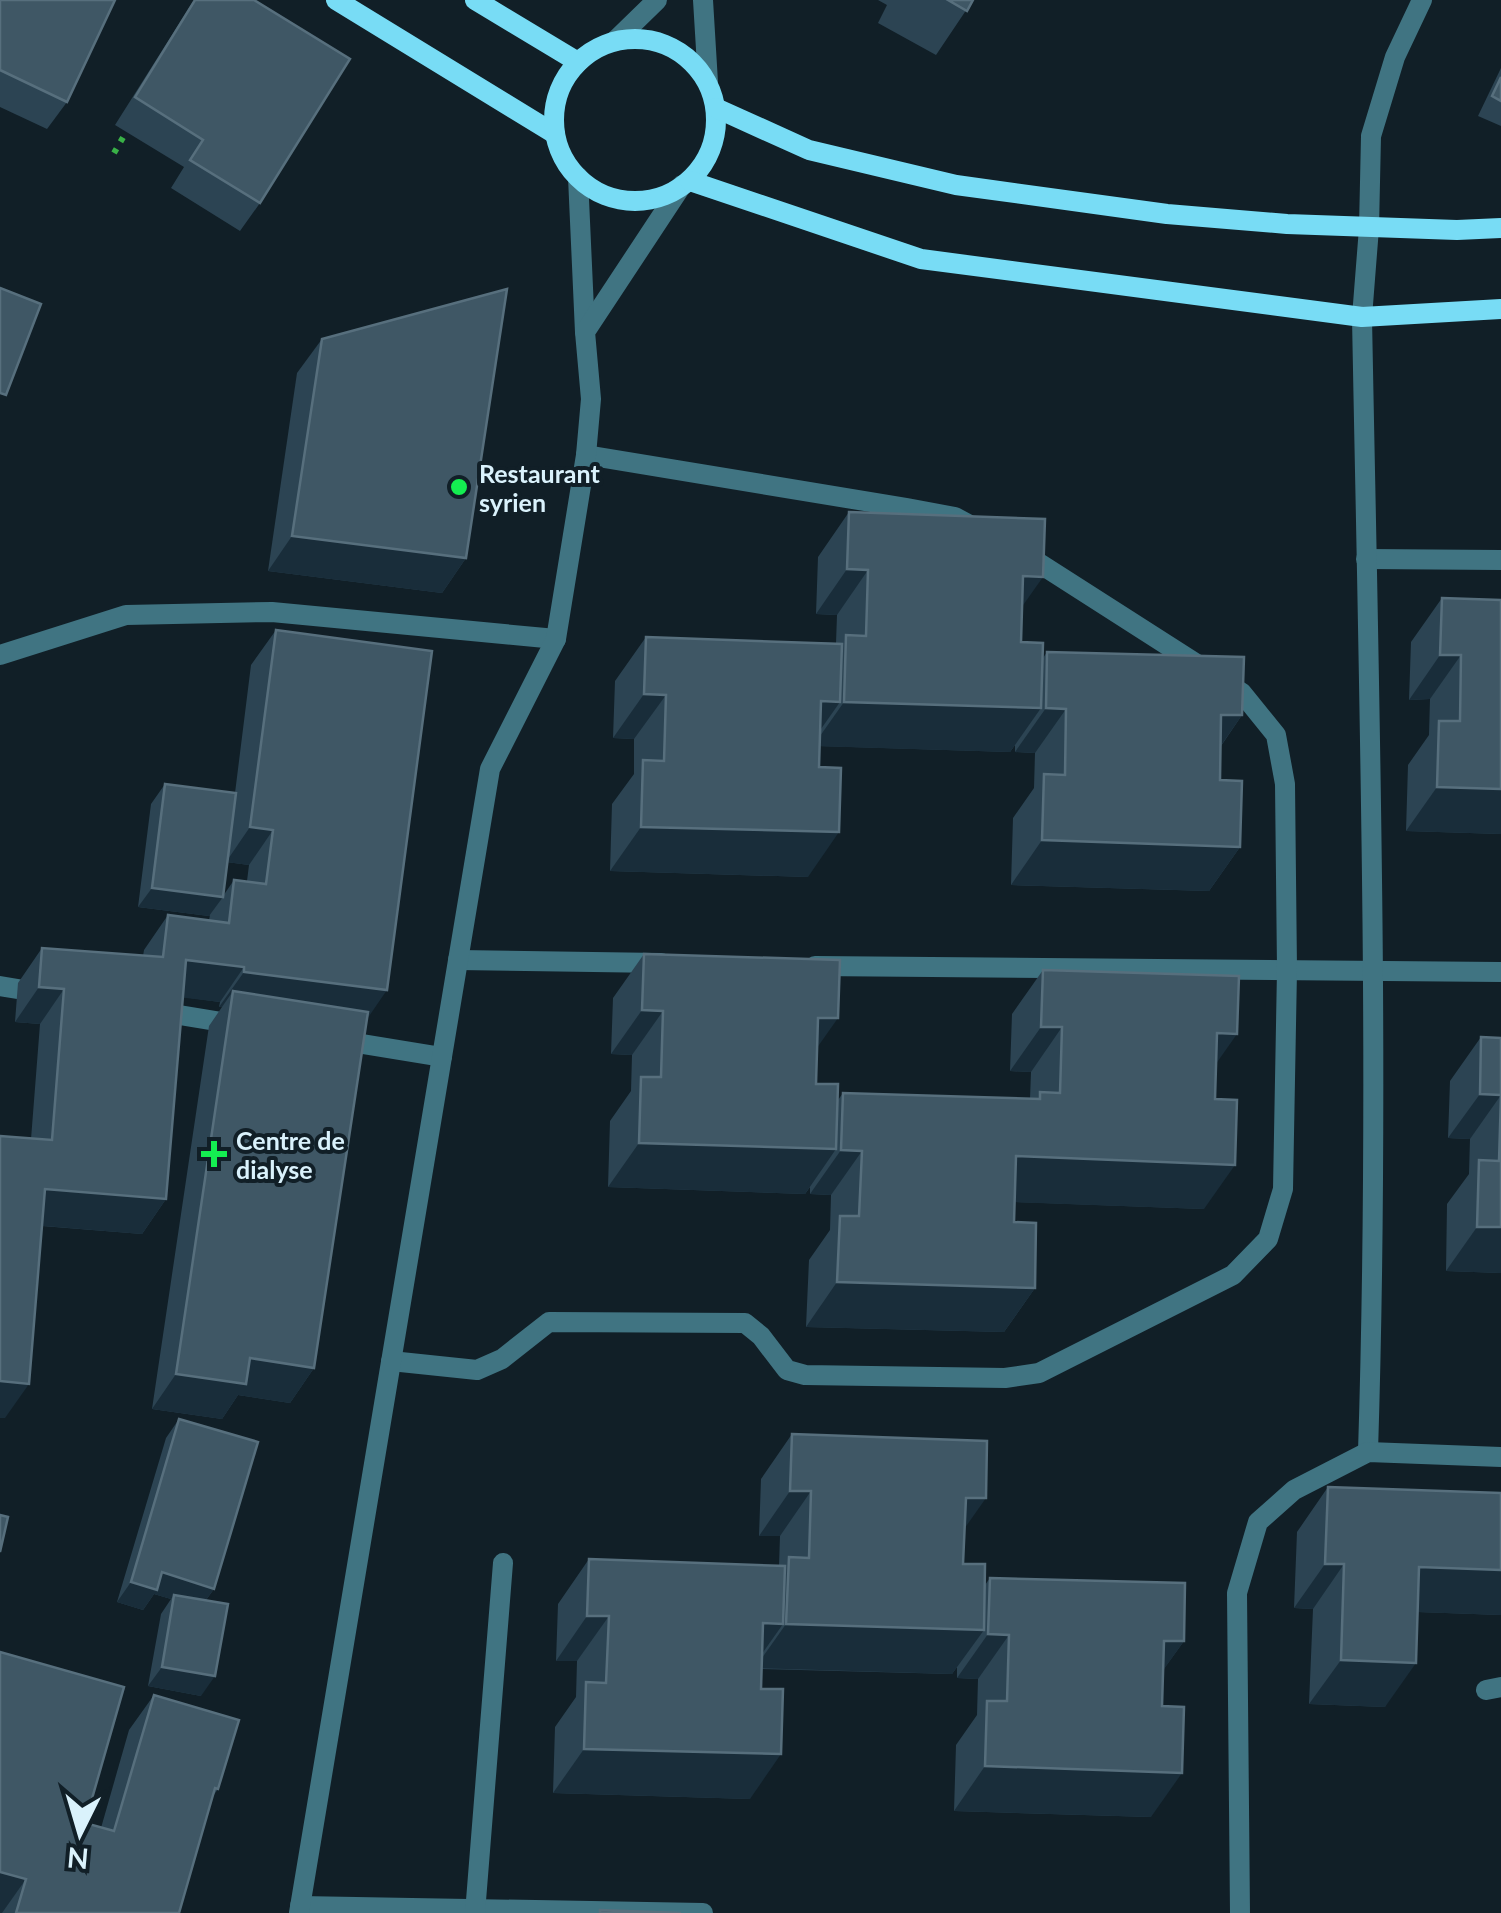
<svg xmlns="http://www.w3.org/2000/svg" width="1501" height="1913" viewBox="0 0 1501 1913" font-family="Lato,sans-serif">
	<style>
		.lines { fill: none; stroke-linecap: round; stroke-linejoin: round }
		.path { stroke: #39b147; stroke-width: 6; stroke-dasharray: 5 8; stroke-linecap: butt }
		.lane { stroke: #407482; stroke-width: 20 }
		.street { stroke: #407482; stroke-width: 20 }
		.secondary { stroke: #78dcf5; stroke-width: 20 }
		.wall { fill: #2c4453; fill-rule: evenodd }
		.shaded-wall { fill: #192d3a }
		.building { fill: #3f5765; stroke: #576f7d; stroke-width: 2.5 }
		.poi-dot { fill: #14ee51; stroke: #111f27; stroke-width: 4 }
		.labels { text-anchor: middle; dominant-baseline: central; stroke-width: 8; stroke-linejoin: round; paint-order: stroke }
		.poi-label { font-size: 25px; font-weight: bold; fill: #daf2fc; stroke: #111f27; text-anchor: start }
	</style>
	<rect width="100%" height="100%" fill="#111f27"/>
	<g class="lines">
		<polyline class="path" points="114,153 129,127"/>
		<polyline class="lane" points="1486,1690 1501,1687"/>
		<g class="street">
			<polyline points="703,0 708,82"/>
			<polyline points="616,40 657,0"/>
			<polyline points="578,177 585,332"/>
			<polyline points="586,455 907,508 955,517 968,524"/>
			<polyline points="1366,559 1501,560"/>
			<polyline points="0,655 126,615 272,612 556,639"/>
			<polyline points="458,960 661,963"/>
			<polyline points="815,966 1501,972"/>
			<polyline points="0,986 42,993"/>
			<polyline points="155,1011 240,1025"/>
			<polyline points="338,1040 442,1057"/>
			<polyline points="391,1361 477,1370 502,1359 549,1322 745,1323 761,1336 787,1370 805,1375 1005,1378 1039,1373 1233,1275 1268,1239 1283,1189 1287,970 1285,784 1276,735 1242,693 1020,551"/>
			<path d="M 1368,1452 C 1380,1074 1369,695 1362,317 L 1369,228 L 1371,136 L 1395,57 L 1422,0"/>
			<polyline points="300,1906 703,1913"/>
			<polyline points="299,1913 490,769 556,639 586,455 591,399 585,332 682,185"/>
			<polyline points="475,1913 503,1563"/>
			<polyline points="1240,1913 1237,1593 1258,1522 1294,1490 1368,1452 1501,1457"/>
		</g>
		<g class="secondary">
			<polyline points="336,0 555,134"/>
			<polyline points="475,0 578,62"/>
			<circle cx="635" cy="120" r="81"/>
			<polyline points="716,108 809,150 956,185 1167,214 1287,224 1457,230 1501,228"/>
			<polyline points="690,181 921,259 1362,317 1501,309"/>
		</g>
	</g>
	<g class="wall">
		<polygon points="0,0 67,102 47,129 0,107"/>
		<polygon points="194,0 254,0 260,203 240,231 171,188 184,167 115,125"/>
		<polygon points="878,0 973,0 936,55 878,23 887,5"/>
		<polygon points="1501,68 1501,126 1478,116"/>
		<polygon points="322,339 466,558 442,593 268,571 297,373"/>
		<polygon points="849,512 1022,607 1021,642 1043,658 1047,652 1242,715 1221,746 1220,780 1240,847 1209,891 1011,885 1013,818 1034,788 1035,753 1015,752 1015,745 1010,752 819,746 808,877 610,871 612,804 634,774 634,739 613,738 615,681 646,637 836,643 837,615 816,614 818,557"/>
		<polygon points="1442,598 1501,600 1501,834 1406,831 1408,765 1429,735 1430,699 1409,700 1411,642"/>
		<path d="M 276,630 L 367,1019 L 314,1368 L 290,1403 L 238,1395 L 222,1419 L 152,1409 L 209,1026 L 222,1007 L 219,1007 L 220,1002 L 183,997 L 166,1199 L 142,1234 L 42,1226 L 5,1418 L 0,1418 L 0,1136 L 31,1139 L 40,1024 L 15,1022 L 18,983 L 42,948 L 143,956 L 144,950 L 168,915 L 209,920 L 210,915 L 209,916 L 138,907 L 151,804 L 165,784 L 235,793 L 251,665 ZM 227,862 L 249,865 L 247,881 L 234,880 L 223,896 Z"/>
		<polygon points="644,954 817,1048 816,1084 838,1100 843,1093 1030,1099 1031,1072 1010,1071 1012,1014 1043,970 1216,1063 1204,1209 1015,1202 1014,1222 1035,1288 1004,1332 806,1327 809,1260 830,1230 831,1195 810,1194 810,1187 805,1194 608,1187 610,1121 631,1091 632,1055 611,1054 613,998"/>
		<polygon points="1481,1037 1501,1038 1501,1273 1446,1271 1447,1204 1469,1174 1470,1139 1448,1138 1450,1081"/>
		<polygon points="179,1419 214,1589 206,1600 201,1696 148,1686 161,1614 171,1599 154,1594 143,1610 117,1602 166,1438"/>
		<polygon points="792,1434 965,1528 963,1564 985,1585 990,1578 1184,1641 1163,1670 1151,1817 954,1811 956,1745 977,1715 978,1679 957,1678 957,1667 952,1674 762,1669 750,1799 553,1793 555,1727 576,1697 577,1661 556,1661 558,1604 589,1559 779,1566 780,1536 759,1536 761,1479"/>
		<polygon points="1328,1487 1501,1493 1501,1615 1418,1612 1385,1707 1309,1704 1313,1609 1294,1608 1297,1532"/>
		<polygon points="0,1652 85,1823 101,1828 129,1730 154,1695 218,1789 211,1799 179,1913 0,1913"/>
	</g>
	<g class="shaded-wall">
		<polygon points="292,536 466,558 442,593 268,571"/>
		<polygon points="847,569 868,570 837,615 816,614"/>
		<polygon points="1023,576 1043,577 1012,621"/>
		<polygon points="1440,655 1461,655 1430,699 1409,700"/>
		<polygon points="644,694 666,695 634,739 613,738"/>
		<polygon points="821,701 840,702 809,746"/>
		<polygon points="844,702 1041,708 1010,752 813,746"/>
		<polygon points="1046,708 1066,709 1035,753 1015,752"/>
		<polygon points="1221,715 1242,715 1211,760"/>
		<polygon points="1437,787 1501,789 1501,834 1406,831"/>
		<polygon points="250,827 273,830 249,865 226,862"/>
		<polygon points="641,827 839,832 808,877 610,871"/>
		<polygon points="1042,840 1240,847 1209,891 1011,885"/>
		<polygon points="152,888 223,897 209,916 138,907"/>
		<polygon points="186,960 244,967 220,1002 161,995"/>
		<polygon points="244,972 387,990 363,1025 233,991 222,1007 219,1007"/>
		<polygon points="39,987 64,989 40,1024 15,1022"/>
		<polygon points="642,1010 663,1011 632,1055 611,1054"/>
		<polygon points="818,1018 838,1018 807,1062"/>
		<polygon points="1041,1027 1062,1027 1031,1072 1010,1071"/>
		<polygon points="1217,1033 1237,1034 1206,1078"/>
		<polygon points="1480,1094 1501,1095 1470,1139 1448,1138"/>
		<polygon points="639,1143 836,1149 805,1194 608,1187"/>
		<polygon points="841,1150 862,1151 831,1195 810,1194"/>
		<polygon points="1016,1156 1235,1165 1204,1209 985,1201"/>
		<polygon points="45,1189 166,1199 142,1234 20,1224"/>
		<polygon points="1477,1227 1501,1227 1501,1273 1446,1271"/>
		<polygon points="837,1282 1035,1288 1004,1332 806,1327"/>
		<polygon points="250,1358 314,1368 290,1403 238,1395 222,1419 152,1409 176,1374"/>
		<polygon points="0,1381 29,1384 5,1418 0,1418"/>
		<polygon points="790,1491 811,1491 780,1536 759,1536"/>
		<polygon points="966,1498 986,1498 955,1542"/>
		<polygon points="1325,1564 1344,1564 1313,1609 1294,1608"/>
		<polygon points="1419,1567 1501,1570 1501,1615 1388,1611"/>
		<polygon points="162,1572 214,1589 200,1608 174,1595 171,1599 154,1594 143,1610 117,1602 131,1582"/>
		<polygon points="587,1616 609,1616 577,1661 556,1661"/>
		<polygon points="763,1623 783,1624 752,1668"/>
		<polygon points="786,1624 984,1630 952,1674 755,1668"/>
		<polygon points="988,1634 1009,1635 978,1679 957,1678"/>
		<polygon points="1164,1641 1184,1641 1152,1686"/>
		<polygon points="1341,1660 1416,1663 1385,1707 1309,1704"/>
		<polygon points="162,1667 215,1676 201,1696 148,1686"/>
		<polygon points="584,1749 781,1754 750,1799 553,1793"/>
		<polygon points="985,1766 1182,1773 1151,1817 954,1811"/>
		<polygon points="0,1872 26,1879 2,1913 0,1913"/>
	</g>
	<g class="building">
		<polygon points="0,0 115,0 67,102 0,70"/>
		<polygon points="195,0 254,0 350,59 260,203 190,160 203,140 135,97"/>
		<polygon points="948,0 973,0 967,11"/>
		<polygon points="1501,77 1501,101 1492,96"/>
		<polygon points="0,288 41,304 6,395 0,393"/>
		<polygon points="507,289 466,558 292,536 322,339"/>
		<polygon points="849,512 1045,519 1043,577 1023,576 1021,642 1043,643 1041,708 844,702 846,635 866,636 868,570 847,569"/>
		<polygon points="1442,598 1501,600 1501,789 1437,787 1439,721 1460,721 1461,655 1440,655"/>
		<polygon points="276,630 432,651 387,990 244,972 244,967 186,960 166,1199 45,1189 29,1384 0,1381 0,1136 52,1140 64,989 39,987 42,948 163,957 168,915 229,923 234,880 266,884 273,830 250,827"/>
		<polygon points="646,637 842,644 840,702 821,701 819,767 841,768 839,832 641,827 643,760 664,761 666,695 644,694"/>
		<polygon points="1047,652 1244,657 1242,715 1221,715 1220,780 1242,781 1240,847 1042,840 1044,774 1065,775 1066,709 1046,708"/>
		<polygon points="165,784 236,793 223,897 152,888"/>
		<polygon points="644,954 840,960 838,1018 818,1018 816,1084 838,1084 836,1149 639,1143 641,1077 661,1077 663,1011 642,1010"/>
		<polygon points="1043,970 1239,976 1237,1034 1217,1033 1215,1099 1237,1100 1235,1165 1016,1156 1014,1222 1036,1223 1035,1288 837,1282 840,1216 859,1216 862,1151 841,1150 843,1093 1040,1099 1040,1092 1060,1093 1062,1027 1041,1027"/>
		<polygon points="233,991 368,1012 314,1368 250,1358 246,1384 176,1374"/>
		<polygon points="1481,1037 1501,1038 1501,1227 1477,1227 1479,1160 1499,1161 1501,1095 1480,1094"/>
		<polygon points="179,1419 258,1442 214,1589 162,1572 157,1590 131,1582"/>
		<polygon points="792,1434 987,1441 986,1498 966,1498 963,1564 985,1564 984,1630 786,1624 789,1557 809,1558 811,1491 790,1491"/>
		<polygon points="1328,1487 1501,1493 1501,1570 1419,1567 1416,1663 1341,1660 1344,1564 1325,1564"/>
		<polygon points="0,1515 8,1517 0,1552"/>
		<polygon points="589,1559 785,1566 783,1624 763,1623 761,1689 783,1689 781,1754 584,1749 586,1682 606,1683 609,1616 587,1616"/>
		<polygon points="990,1578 1185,1583 1184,1641 1164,1641 1162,1706 1184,1707 1182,1773 985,1766 987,1701 1007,1701 1009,1635 988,1634"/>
		<polygon points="174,1595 228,1604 215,1676 162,1667"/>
		<polygon points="0,1652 124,1687 85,1823 114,1831 154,1695 239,1720 218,1789 215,1788 179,1913 16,1913 26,1879 0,1872"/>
		<polygon points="600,1910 681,1913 600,1913"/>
	</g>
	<g class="poi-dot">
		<circle cx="459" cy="487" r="10"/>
		<path d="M209 1139h10v10h10v10h-10v10h-10v-10h-10v-10h10z"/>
	</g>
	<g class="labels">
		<g class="poi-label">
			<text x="479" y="473">Restaurant<tspan x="479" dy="29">syrien</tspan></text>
			<text x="236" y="1140">Centre de<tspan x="236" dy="29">dialyse</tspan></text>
		</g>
	</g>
	<g transform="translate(80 1833) rotate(185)" stroke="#111f27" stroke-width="8" paint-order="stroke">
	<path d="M0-8L18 38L0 25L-18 38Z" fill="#daf2fc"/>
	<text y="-15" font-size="28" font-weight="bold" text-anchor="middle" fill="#daf2fc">N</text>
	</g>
</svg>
